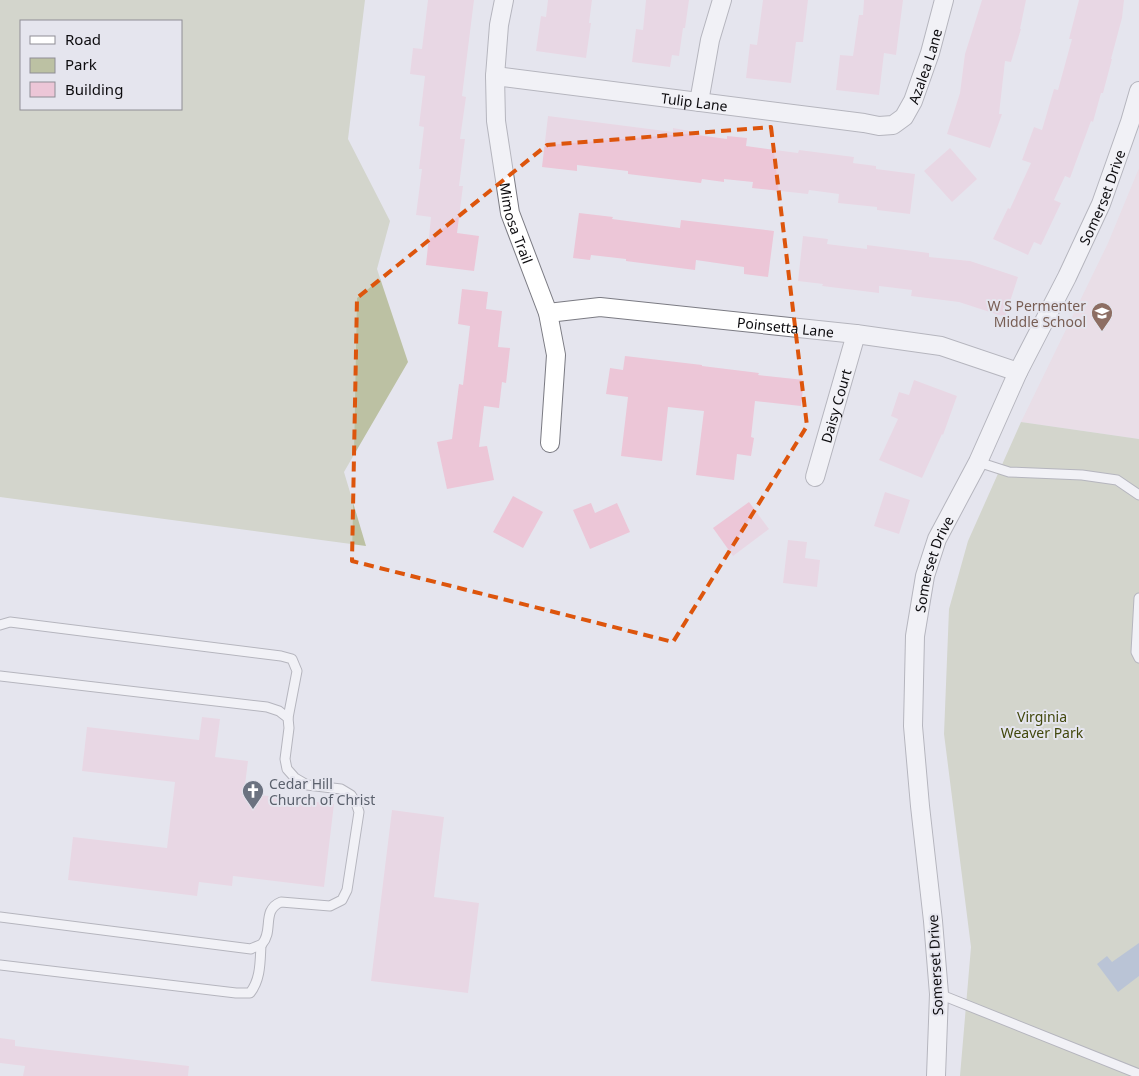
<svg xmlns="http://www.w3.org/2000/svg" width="1139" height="1076" viewBox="0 0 1139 1076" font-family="'Noto Sans',sans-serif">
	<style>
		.education { fill: #edd5de }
		.green { fill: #bcc1a3; fill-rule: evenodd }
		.water { fill: #869cb9 }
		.building { fill: #ecc6d7 }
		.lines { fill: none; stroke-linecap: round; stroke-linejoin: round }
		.lane-casing { stroke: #7b7b83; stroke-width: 11 }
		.street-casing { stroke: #7b7b83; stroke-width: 20 }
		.lane { stroke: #fff; stroke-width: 9 }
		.street { stroke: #fff; stroke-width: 18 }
		.marked { fill: none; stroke: #dd550c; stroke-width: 4; stroke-dasharray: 10 6; stroke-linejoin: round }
		.labels { text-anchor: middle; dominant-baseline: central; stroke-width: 4; stroke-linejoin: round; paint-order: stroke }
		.street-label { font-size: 14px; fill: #0d0c0f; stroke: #e5e5ee }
		.education-label { font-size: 14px; fill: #785e54; stroke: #e5e5ee; text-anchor: end }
		.park-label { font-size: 14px; fill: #42480d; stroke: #e5e5ee }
		.worship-label { font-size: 14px; fill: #5b616d; stroke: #e5e5ee; text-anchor: start }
	</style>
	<rect width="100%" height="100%" fill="#e5e5ee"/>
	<polygon class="education" points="1139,168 1139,439 1021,422 1108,243"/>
	<g class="green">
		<path d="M 0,0 L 365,0 L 348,139 L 390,221 L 377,269 L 408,362 L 344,472 L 366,546 L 0,497 ZM 181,21 L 181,109 L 21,109 L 21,21 Z"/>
		<polygon points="1021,422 1139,439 1139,1076 960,1076 971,947 944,734 949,609 968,541"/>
	</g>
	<polygon class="water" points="1139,943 1139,976 1118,992 1097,964 1107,956 1112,962"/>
	<g class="building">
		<polygon points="428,0 474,0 462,96 466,97 460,139 465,139 459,186 463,186 457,233 479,236 474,271 426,265 431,217 416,215 422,169 419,169 424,127 419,126 425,76 410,74 413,48 422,49"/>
		<polygon points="548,0 592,0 589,23 591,23 586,58 536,51 541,16 546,17"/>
		<polygon points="646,0 689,0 685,28 683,28 679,56 672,55 670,67 632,62 636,29 643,30"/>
		<polygon points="763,0 808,0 803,42 796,42 791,83 746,78 750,44 757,45"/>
		<polygon points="864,0 903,0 896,55 884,53 879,95 836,90 840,55 853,56 859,15 863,15"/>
		<polygon points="982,0 1026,0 1020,29 1021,29 1011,62 1005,61 999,114 1002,114 990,148 947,134 960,93 965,54"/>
		<polygon points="1079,0 1124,0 1122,18 1111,59 1112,59 1103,93 1101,93 1093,122 1091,121 1070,178 1065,176 1054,200 1061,203 1041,245 1034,242 1028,255 993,239 1008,208 1010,209 1031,163 1022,160 1034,127 1042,130 1054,89 1058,90 1072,39 1069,39"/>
		<polygon points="548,116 673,132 673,128 690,131 690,134 727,139 727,136 747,138 746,146 798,153 799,150 854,157 853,163 876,166 876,169 915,174 910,214 877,210 877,207 838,203 839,194 809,190 808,194 752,188 753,182 724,179 724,182 702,179 701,183 628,174 628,171 577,165 577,171 542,167"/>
		<polygon points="950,148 977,179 952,202 924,171"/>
		<polygon points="579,213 613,217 612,219 680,228 681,220 774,231 768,277 744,274 744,267 696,260 695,270 626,261 626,259 591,255 590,260 573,258"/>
		<polygon points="803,236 828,239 827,244 867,249 867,245 929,253 929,257 970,261 1018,277 1005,317 959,302 911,296 912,290 879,286 879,293 822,286 823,284 798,281"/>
		<polygon points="462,289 488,292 486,309 502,311 498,347 510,348 506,383 502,382 499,408 484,406 479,447 487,446 494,480 447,489 437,442 452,439 459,384 463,385 470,326 458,324"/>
		<polygon points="625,356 702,365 702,366 759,373 758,375 804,380 801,406 755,401 751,437 754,438 751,456 737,454 734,480 696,475 704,411 668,407 662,461 621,456 628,397 606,394 610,368 623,370"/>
		<polygon points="914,380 957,396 943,435 942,434 922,478 879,460 898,419 891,416 899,392 909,395"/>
		<polygon points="885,492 910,500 899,534 874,526"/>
		<polygon points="513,496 543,512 523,548 493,532"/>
		<polygon points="749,502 769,529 733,556 713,528"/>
		<polygon points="591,503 595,513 617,503 630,532 590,549 573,510"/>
		<polygon points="788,540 807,542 805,558 820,560 817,587 783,583"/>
		<polygon points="202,717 220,719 215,757 248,761 244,793 334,804 324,887 233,876 232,886 199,882 197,896 68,880 73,837 167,848 175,782 82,771 87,727 199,740"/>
		<polygon points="392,810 444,817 434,897 479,903 468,993 371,981"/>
		<polygon points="0,1038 15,1040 15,1046 189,1066 188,1076 23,1076 25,1066 0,1063"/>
	</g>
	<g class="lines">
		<g class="lane-casing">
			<g id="lane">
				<polyline points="978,462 1009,472 1082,475 1117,480 1139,495"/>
				<polyline points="1139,598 1136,652 1139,658"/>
				<polyline points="0,625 10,622 281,656 292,659 297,671 288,718"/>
				<path d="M 0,676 L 267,707 L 279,711 L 288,718 L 289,728 L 285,759 L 287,769 L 295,778 L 307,785 L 341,789 L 351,795 L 356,803 L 359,812 L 347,890 L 342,900 L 330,906 L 281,902 C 261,910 274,931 262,944 C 259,946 254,947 251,949 L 0,917"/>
				<path d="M 0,965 L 236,993 L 250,993 C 261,979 260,961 261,945"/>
				<polyline points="939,994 1139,1074"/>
			</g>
		</g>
		<g class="street-casing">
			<g id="street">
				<path id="s1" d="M 504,0 L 499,25 L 495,76 L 496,121 L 510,213 L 548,313 L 556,355 L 550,443"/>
				<path id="s2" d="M 495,76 L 864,123 L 879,126 L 893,125 L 904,117 L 913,101 L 930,53 L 944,0"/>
				<polyline points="699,102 710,40 722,0"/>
				<path id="s3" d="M 548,313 L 600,307 L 856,334 L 941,346 L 1018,372"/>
				<path id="s4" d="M 815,477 L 856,334"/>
				<path id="s5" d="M 936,1076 L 939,994 L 933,921 L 920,806 L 913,726 L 915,636 L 925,576 L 937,539 L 978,462 L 1018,372 L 1067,277 L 1101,204 L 1130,122 L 1139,91"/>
			</g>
		</g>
		<use href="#lane" class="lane"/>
		<use href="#street" class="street"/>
	</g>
	<path d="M0 0H1139V1076H0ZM 771,127 L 807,426 L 673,642 L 352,561 L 357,298 L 547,145 Z" fill="#e5e5ee" fill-opacity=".55" fill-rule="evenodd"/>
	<path class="marked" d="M 771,127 L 807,426 L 673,642 L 352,561 L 357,298 L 547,145 Z"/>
	<defs>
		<g id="school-pin" transform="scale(1.125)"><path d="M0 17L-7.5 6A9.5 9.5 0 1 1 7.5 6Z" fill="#8d6e63" stroke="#e5e5ee"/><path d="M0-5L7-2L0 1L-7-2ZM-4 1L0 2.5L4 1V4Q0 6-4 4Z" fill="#fff"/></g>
		<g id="church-pin" transform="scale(1.125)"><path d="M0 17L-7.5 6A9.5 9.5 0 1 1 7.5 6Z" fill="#6b7280" stroke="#e5e5ee"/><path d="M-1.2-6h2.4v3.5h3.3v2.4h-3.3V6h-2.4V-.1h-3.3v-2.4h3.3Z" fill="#fff"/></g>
	</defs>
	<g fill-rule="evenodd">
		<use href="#school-pin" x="1102" y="313"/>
		<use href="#church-pin" x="253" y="791"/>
	</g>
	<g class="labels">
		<g class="street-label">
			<text stroke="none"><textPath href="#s2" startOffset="470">Azalea Lane</textPath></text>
			<text stroke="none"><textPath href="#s2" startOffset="201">Tulip Lane</textPath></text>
			<text stroke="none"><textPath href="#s5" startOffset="921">Somerset Drive</textPath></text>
			<text stroke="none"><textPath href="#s1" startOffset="226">Mimosa Trail</textPath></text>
			<text stroke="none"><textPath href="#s3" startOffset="239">Poinsetta Lane</textPath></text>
			<text stroke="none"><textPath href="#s4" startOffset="74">Daisy Court</textPath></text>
			<text stroke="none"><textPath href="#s5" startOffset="516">Somerset Drive</textPath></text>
			<text transform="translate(935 965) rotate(-93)">Somerset Drive</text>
		</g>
		<g class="education-label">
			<text x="1086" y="305">W S Permenter<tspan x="1086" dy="16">Middle School</tspan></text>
		</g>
		<g class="park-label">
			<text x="1042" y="716">Virginia<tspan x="1042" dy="16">Weaver Park</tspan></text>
		</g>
		<g class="worship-label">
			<text x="269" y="783">Cedar Hill<tspan x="269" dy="16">Church of Christ</tspan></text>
		</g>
	</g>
	<rect x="20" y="20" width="162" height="90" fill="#e5e5ee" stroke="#8f8e95"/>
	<rect x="30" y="36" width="25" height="8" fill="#ffffff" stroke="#8f8e95"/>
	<text x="65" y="45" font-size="15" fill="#0d0c0f">Road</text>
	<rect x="30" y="58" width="25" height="15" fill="#bcc1a3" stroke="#8f8e95"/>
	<text x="65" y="70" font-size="15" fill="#0d0c0f">Park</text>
	<rect x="30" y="82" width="25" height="15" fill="#ecc6d7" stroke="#8f8e95"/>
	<text x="65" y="95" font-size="15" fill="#0d0c0f">Building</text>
</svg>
